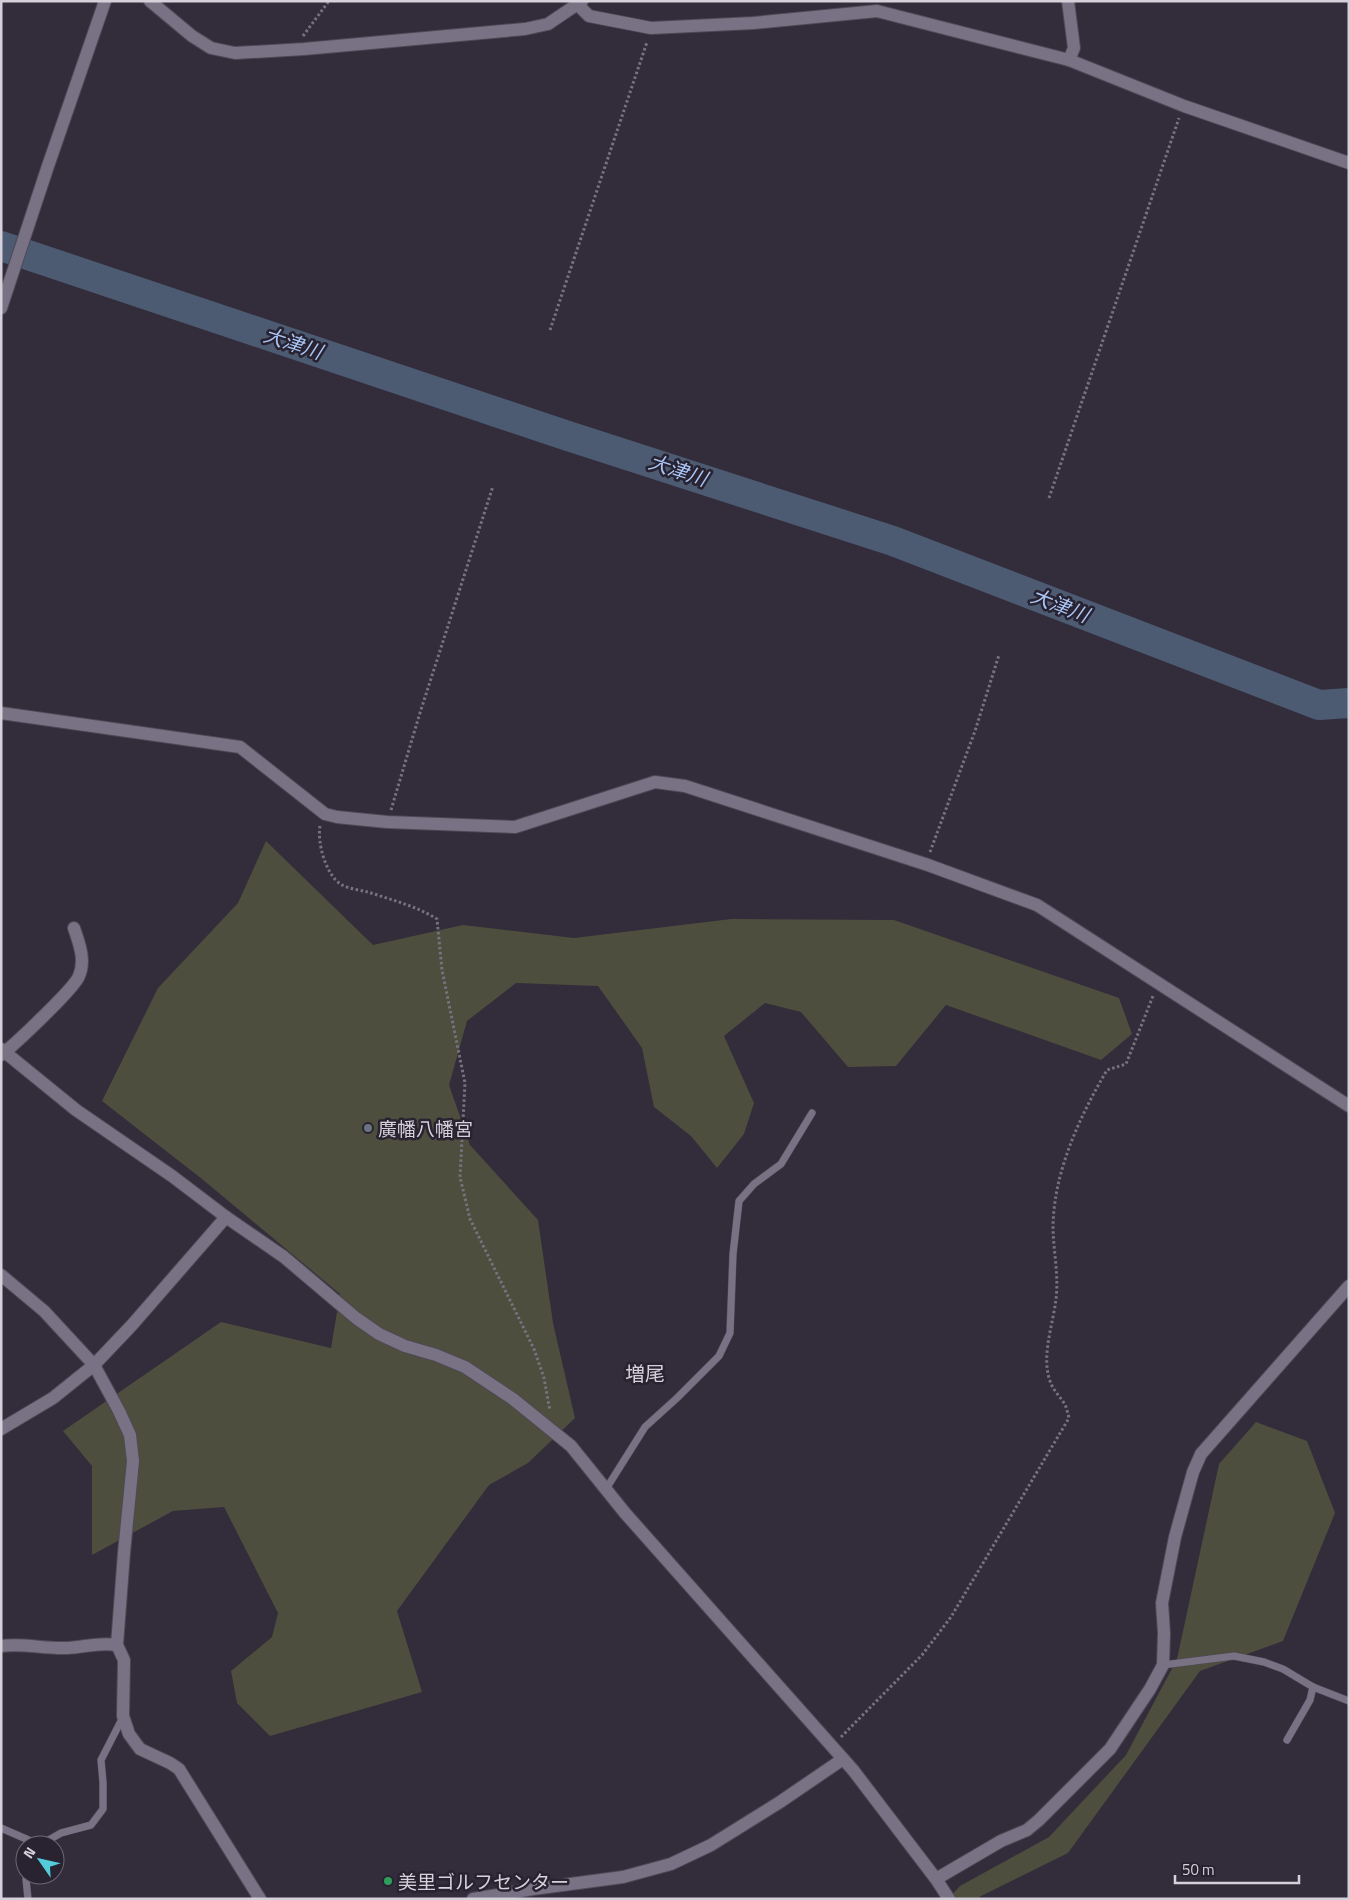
<svg xmlns="http://www.w3.org/2000/svg" width="1350" height="1900" viewBox="0 0 1350 1900" font-family="'Titillium Web','Noto Sans JP',sans-serif">
	<style>
		.green { fill: #4d4e3e }
		.lines { fill: none; stroke-linecap: round; stroke-linejoin: round }
		.river { stroke: #4c5a72; stroke-width: 30 }
		.lane-casing { stroke: #4e4956; stroke-width: 8 }
		.street-casing { stroke: #4e4956; stroke-width: 14 }
		.secondary-casing { stroke: #4e4956; stroke-width: 14 }
		.path { stroke: #77727f; stroke-width: 3; stroke-dasharray: 2.5 2.5; stroke-linecap: butt }
		.lane { stroke: #797284; stroke-width: 7 }
		.street { stroke: #797284; stroke-width: 12 }
		.secondary { stroke: #797284; stroke-width: 12 }
		.worship-dot { fill: #6b7280; stroke: #282231; stroke-width: 2 }
		.leisure-dot { fill: #2e9e5b; stroke: #282231; stroke-width: 2 }
		.labels { text-anchor: middle; dominant-baseline: central; stroke-width: 5; stroke-linejoin: round; paint-order: stroke }
		.poi-label { font-size: 19px; fill: #d5d1db; stroke: #282231; text-anchor: start }
		.water-label { font-size: 20px; font-style: italic; fill: #a8c5f4; stroke: #282231 }
		.neighbourhood-label { font-size: 20px; fill: #d5d1db; stroke: #282231 }
	</style>
	<rect width="100%" height="100%" fill="#322c3b"/>
	<g class="green">
		<polygon points="266,841 373,945 463,925 574,938 731,919 894,920 1119,998 1132,1034 1101,1060 946,1005 896,1066 848,1067 801,1012 765,1003 724,1036 754,1103 744,1134 717,1168 691,1136 654,1107 642,1048 598,986 516,983 467,1021 449,1085 470,1145 538,1220 553,1323 575,1418 528,1463 489,1485 397,1611 422,1692 270,1736 237,1703 231,1671 272,1637 278,1613 224,1507 173,1511 92,1555 92,1466 63,1431 221,1322 331,1348 340,1294 202,1179 102,1101 158,988 238,903"/>
		<polygon points="1256,1422 1307,1441 1335,1513 1283,1641 1200,1671 1068,1853 979,1897 981,1899 948,1899 960,1886 1049,1837 1126,1755 1177,1659 1219,1464"/>
	</g>
	<g class="lines">
		<polyline class="river" points="1,246 565,435 893,541 1319,705 1349,703"/>
		<g class="lane-casing">
			<g id="lane">
				<polyline points="606,1489 645,1427 677,1398 719,1356 730,1333 733,1254 739,1201 754,1184 781,1164 812,1113"/>
				<polyline points="1163,1665 1234,1656 1264,1662 1283,1669 1313,1687 1349,1701"/>
				<polyline points="1287,1740 1310,1700 1313,1687"/>
				<polyline points="1,1828 40,1845 61,1833 91,1825 103,1809 103,1782 101,1760 123,1717"/>
				<polyline points="28,1875 26,1879 28,1899"/>
			</g>
		</g>
		<g class="street-casing">
			<g id="street">
				<polyline points="1068,1 1074,48 1069,60"/>
				<polyline points="578,5 589,16 651,28 753,23 877,11 1069,60 1184,106 1349,163"/>
				<polyline points="1,308 48,166 105,1"/>
				<polyline points="1,713 240,747 325,814 337,817 387,822 515,827 655,782 685,786 928,865 1037,905 1349,1106"/>
				<polyline points="1,1049 76,1110 172,1176 226,1217 284,1257 356,1318 379,1334 405,1346 436,1355 465,1367 513,1399 571,1446 625,1513 853,1770 936,1879 949,1899"/>
				<path d="M 1,1055 C 14,1045 74,989 79,976 C 86,960 79,943 74,928"/>
				<polyline points="1,1275 44,1311 94,1365 119,1411 130,1435 133,1461 124,1553 117,1645 124,1660 123,1716 129,1734 140,1749 170,1763 179,1769 260,1899"/>
				<polyline points="1,1429 53,1398 94,1365 132,1325 226,1217"/>
				<path d="M 1,1646 C 23,1643 45,1649 67,1648 C 86,1647 98,1642 117,1645"/>
				<polyline points="936,1879 1001,1841 1027,1830 1039,1820 1110,1749 1150,1689 1163,1665 1164,1633 1162,1603 1175,1537 1193,1472 1201,1454 1349,1286"/>
				<polyline points="473,1899 533,1889 623,1877 671,1864 711,1845 780,1802 843,1759"/>
			</g>
		</g>
		<g class="secondary-casing">
			<polyline id="secondary" points="150,1 192,36 211,48 235,53 304,49 525,29 548,24 582,1"/>
		</g>
		<g class="path">
			<polyline points="303,36 329,1"/>
			<polyline points="550,330 647,42"/>
			<polyline points="1049,498 1179,118"/>
			<polyline points="391,810 419,716 493,486"/>
			<path d="M 320,826 C 317,843 326,876 342,885 C 350,889 360,890 368,892 C 392,900 416,906 437,919 L 442,970 L 465,1083 L 460,1177 L 470,1219 L 534,1349 L 544,1378 L 550,1411"/>
			<polyline points="930,852 975,731 999,655"/>
			<path d="M 841,1737 L 922,1655 L 951,1617 L 1069,1418 C 1068,1414 1067,1410 1066,1407 C 1062,1398 1053,1391 1050,1381 C 1041,1356 1053,1325 1056,1299 C 1059,1274 1053,1250 1053,1226 C 1054,1171 1080,1116 1107,1070 L 1126,1064 L 1153,996"/>
		</g>
		<use href="#lane" class="lane"/>
		<use href="#street" class="street"/>
		<use href="#secondary" class="secondary"/>
	</g>
	<circle class="worship-dot" cx="368" cy="1128" r="5"/>
	<circle class="leisure-dot" cx="388" cy="1881" r="5"/>
	<g class="labels">
		<g class="poi-label">
			<text x="378" y="1128">廣幡八幡宮</text>
			<text x="398" y="1881">美里ゴルフセンター</text>
		</g>
		<g class="water-label">
			<text transform="translate(293 343) rotate(18)">大津川</text>
			<text transform="translate(678 470) rotate(18)">大津川</text>
			<text transform="translate(1060 605) rotate(21)">大津川</text>
		</g>
		<g class="neighbourhood-label">
			<text x="645" y="1373">増尾</text>
		</g>
	</g>
	<rect width="1350" height="1900" fill="none" stroke="#d5d1db" stroke-width="5"/>
	<g transform="translate(40 1860) rotate(304)"><circle r="24" fill="#282231" stroke="#6d6875"/>
	<path d="M0-4L9 19L0 12L-9 19Z" fill="#53cbda"/>
	<text y="-8" font-size="14" font-weight="bold" text-anchor="middle" fill="#d5d1db">N</text>
	</g>
	<path d="M1175 1875v8h124v-8" fill="none" stroke="#d5d1db" stroke-width="2.5"/>
	<text x="1182" y="1875" font-size="15" fill="#d5d1db" stroke="#282231" stroke-width="4" paint-order="stroke">50 m</text>
</svg>
